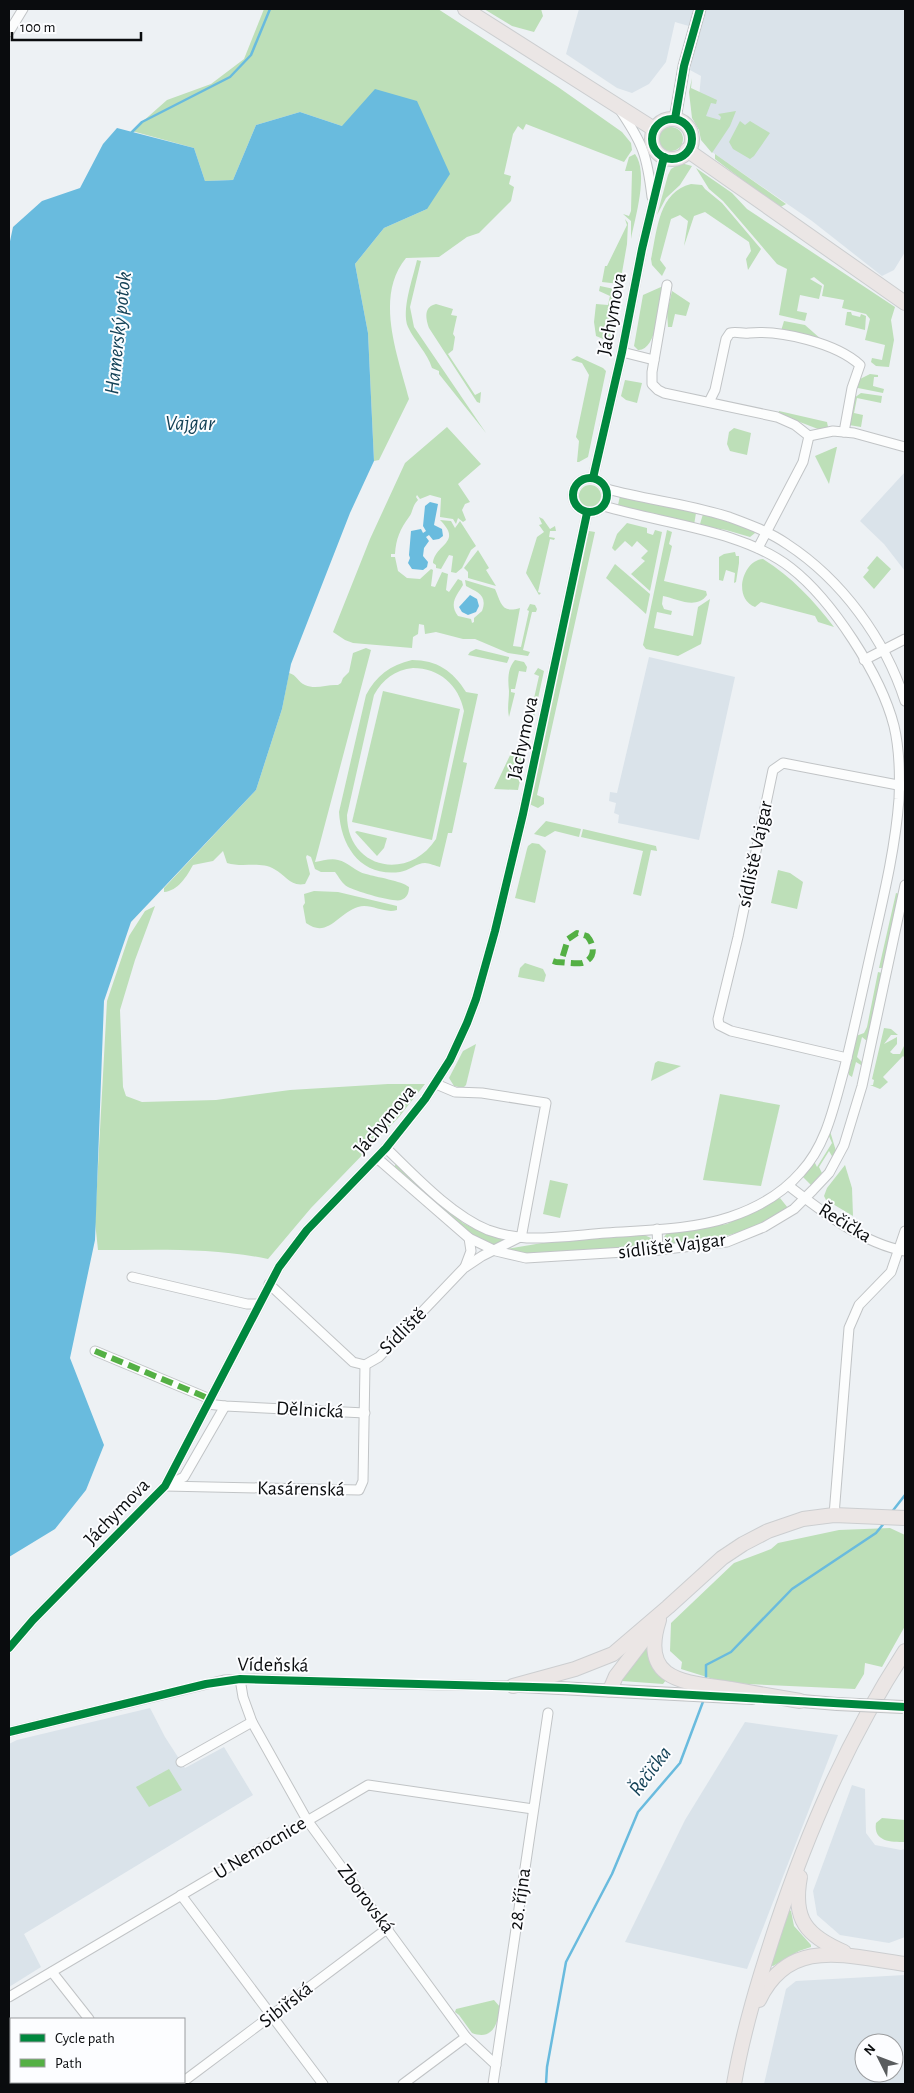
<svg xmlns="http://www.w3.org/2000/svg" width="914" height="2093" viewBox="0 0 914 2093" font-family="'Alegreya Sans',sans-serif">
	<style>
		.built { fill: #dae3ea; fill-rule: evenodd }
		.green { fill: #bddfb8; fill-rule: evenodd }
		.water { fill: #69bbde }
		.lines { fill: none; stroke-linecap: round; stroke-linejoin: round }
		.stream { stroke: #69bbde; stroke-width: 2.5 }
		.minor-casing { stroke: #c1c4c6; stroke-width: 11 }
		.tertiary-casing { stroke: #c1c4c6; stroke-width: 13 }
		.secondary-casing { stroke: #c1c4c6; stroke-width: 14 }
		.primary-casing { stroke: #ccced0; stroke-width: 16 }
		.minor { stroke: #fcfdfd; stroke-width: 9 }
		.tertiary { stroke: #fcfdfd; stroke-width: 11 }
		.secondary { stroke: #f4f1f1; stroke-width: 12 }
		.primary { stroke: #ebe6e5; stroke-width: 14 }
		.secondary-bridge-casing { stroke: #c1c4c6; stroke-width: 14; stroke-linecap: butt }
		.secondary-bridge { stroke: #f4f1f1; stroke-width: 12 }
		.quiet { stroke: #54b044; stroke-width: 6; stroke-dasharray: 12 6; stroke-linecap: butt }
		.cycleway-casing { stroke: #fcfdff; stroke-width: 11 }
		.cycleway { stroke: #00873e; stroke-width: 8 }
		.labels { text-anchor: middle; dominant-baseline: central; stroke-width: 4; stroke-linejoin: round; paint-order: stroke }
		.street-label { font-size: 20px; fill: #0a0c0e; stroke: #fcfdff }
		.water-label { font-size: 21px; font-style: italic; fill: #144257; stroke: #fcfdff }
	</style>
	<rect width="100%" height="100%" fill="#edf1f4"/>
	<g class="built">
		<polygon points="579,9 905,9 905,252 894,270 882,276 812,221 712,152 697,119 701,76 690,70 699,29 675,22 666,62 649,84 632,93 617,88 566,54"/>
		<polygon points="905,472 905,571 884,544 860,521"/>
		<polygon points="649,657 735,677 699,840 618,823 619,815 614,813 616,803 609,801 610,792 617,793"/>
		<polygon points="150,1708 165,1737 185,1768 224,1747 253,1795 24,1934 41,1967 9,1987 9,1744 17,1740"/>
		<polygon points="745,1722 838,1735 747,1969 625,1942 685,1820"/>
		<polygon points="852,1785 865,1789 866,1833 875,1845 901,1850 905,1849 905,1937 889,1943 840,1935 817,1915 813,1891"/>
		<path d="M 905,1975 L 905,2084 L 764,2084 L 786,1989 L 796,1981 ZM 864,2043 L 894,2043 L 894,2073 L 864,2073 Z"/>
	</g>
	<g class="green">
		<path d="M 264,9 L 438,9 L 558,87 L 622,132 L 631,143 L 632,150 L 624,162 L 526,124 L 523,130 L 518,126 L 513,134 L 504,174 L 511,176 L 509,184 L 514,187 L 511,201 L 479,233 L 467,237 L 439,257 L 406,258 C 374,297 398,356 409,399 L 379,460 L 374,461 L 368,333 L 355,264 L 384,228 L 427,209 L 342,126 L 300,112 L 256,125 L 233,180 L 205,181 L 194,148 L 132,131 L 167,100 L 211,84 L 244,59 Z"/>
		<polygon points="484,9 541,9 543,16 534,32 512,26"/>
		<polygon points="692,78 691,88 717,100 716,104 711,103 706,116 720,120 721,117 718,114 736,111 730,126 712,153 701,140 699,130 692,118 689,92"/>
		<polygon points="740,121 745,125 750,121 770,133 754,156 750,159 733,149 729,142"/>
		<circle cx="671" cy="139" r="12"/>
		<path d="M 635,154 C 649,173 635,218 631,239 L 631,221 L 623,214 L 629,216 L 631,211 L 632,171 L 625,171 L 629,157 Z"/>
		<polygon points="715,154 786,204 779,208 715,159"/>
		<polygon points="681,163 692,166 680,185 666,198 657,215 668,175 671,169"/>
		<polygon points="696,168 732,193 747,209 895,307 891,320 894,340 889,367 876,366 871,362 872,358 882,360 885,345 865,340 870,319 866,314 842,308 844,300 822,296 824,285 814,277 810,279 822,286 819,299 800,295 797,311 807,313 805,321 779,315 787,269 777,264 723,201 709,189"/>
		<path d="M 691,184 L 702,185 L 705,189 L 722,203 L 761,249 L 748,270 L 746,259 L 751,251 L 749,242 L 705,212 L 694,216 L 684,246 L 688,221 L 680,215 L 671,219 L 660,260 L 666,268 L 662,276 L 652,265 L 651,259 C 657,232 658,192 691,184 Z"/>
		<polygon points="625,219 628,223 627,244 620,284 602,282 605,266 607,266 627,225"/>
		<path d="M 417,260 L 421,261 L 410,307 L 414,327 L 486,433 L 439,374 L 439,371 L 432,368 C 427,352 415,342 408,327 C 401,310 413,278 417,260 Z"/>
		<path d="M 600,286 L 619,290 L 613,306 L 616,307 C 615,319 618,328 613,339 L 608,341 L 596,336 L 594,322 L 596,304 L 608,305 L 610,296 L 599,291 Z"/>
		<path d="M 661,287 L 663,288 C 660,303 657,351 638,350 L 634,346 L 643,295 Z"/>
		<polygon points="672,291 690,303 686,316 675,314 672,327 668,327 667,312"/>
		<path d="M 436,304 L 453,309 L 451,315 L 457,316 L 453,334 L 455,337 L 453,350 L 448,354 L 475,395 L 481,392 L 480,403 L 477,402 L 429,328 C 426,319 423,307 436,304 Z"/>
		<polygon points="847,312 851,312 852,315 860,317 861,314 866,316 865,330 845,325"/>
		<polygon points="784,321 805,325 822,340 781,331"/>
		<polygon points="577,356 603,368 606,371 588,457 579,462 577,462 579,441 576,437 589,375 582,363 571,360"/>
		<polygon points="870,374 878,375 878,377 874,377 873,386 884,389 883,393 858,388 857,385 860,379"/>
		<polygon points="625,380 642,383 637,403 626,400 621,396"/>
		<polygon points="861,393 882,396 881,403 857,398 854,413 863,415 861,427 849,425 854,398"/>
		<polygon points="779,411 827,422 828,427 818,429 779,414"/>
		<path d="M 447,427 L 481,464 L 458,484 L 470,502 L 465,504 L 462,510 L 466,520 L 463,522 L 458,518 L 456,524 L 453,519 L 440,517 L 441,498 L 430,495 L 420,499 L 417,495 L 416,497 L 418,500 C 412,506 413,512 409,517 C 400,529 396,539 395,554 L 391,554 L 391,557 L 395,557 L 398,571 L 407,578 L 420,579 L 431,569 L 433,570 L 431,586 L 435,587 L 442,572 L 448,574 L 446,590 L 449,592 L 458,579 L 462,581 L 463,585 C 458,594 448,603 458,616 L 471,619 L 472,623 L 474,622 L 474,618 L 482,611 C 488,595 477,592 466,586 L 465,580 L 495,589 C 501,602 501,614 520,608 L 513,646 L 521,647 L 529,611 L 527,610 L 530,604 L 535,605 L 537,609 L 536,612 L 532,612 L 523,650 L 530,652 L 528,656 L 508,653 L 475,639 L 463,639 L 436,632 L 425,634 L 424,625 L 419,624 L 418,634 L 413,637 L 412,648 L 353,643 L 345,640 L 333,632 L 370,539 L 405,463 Z"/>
		<polygon points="734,428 751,433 747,455 730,451 727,444 729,432"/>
		<polygon points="836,447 837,447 829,484 815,456"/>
		<circle cx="590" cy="496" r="11"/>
		<polygon points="620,496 696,513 694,525 642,513 618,505"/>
		<polygon points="703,514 730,521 754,530 755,533 750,537 726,530 702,526 700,524"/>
		<polygon points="539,517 543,519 550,529 555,526 556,531 550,531 549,537 555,538 554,540 550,539 538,592 541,593 539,595 526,573 537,537 544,532 539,525 542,524"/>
		<path d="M 440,520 L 451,521 L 455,528 L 460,521 L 476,546 L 471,550 L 462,568 L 456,573 L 451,572 L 453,556 L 449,555 L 441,569 L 436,568 L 436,565 L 433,563 C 436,543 463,543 440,520 Z"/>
		<polygon points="627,523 647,528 647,533 653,535 655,530 662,532 650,591 631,574 645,561 641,558 648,551 637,541 632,547 625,541 615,551 612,548 617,534"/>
		<path d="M 667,530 L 672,532 L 669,544 L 672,546 L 664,581 L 706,591 L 707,595 C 696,610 678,599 663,596 L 662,604 L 664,609 L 672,611 L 671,615 L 657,612 L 654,628 L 693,636 L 698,607 L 710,599 L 701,644 L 678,656 L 646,649 L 643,645 Z"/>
		<polygon points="589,531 595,532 537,795 544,798 544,804 538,808 527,803 584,547"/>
		<polygon points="478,550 489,568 486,570 496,586 468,578 468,572 464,568"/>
		<polygon points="735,552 736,556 739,556 739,563 736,582 734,583 735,573 726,570 723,581 719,580 719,557 724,554"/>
		<polygon points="877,556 891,569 874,589 863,577 869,570 867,568"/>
		<path d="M 763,559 C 792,577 813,600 834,627 L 818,622 L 815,616 L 761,602 L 755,607 C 732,598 743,560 763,559 Z"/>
		<polygon points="615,564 650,594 646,614 606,578"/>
		<path d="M 366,648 L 371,650 L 315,862 C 322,861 331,858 338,860 C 348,862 356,872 366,874 C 376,877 402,881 409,887 C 409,893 407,898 401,900 C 395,903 355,891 348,887 C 342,884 339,877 335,872 L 321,872 L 315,869 L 311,857 L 307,855 L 306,857 L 310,874 L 305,884 C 290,887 286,875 274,869 C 261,861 242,868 227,863 L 223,851 L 213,861 L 193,865 C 187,876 178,891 164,892 L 164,888 L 256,790 L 282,709 L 289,673 C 297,675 298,682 305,685 C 316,690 327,684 338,685 L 341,683 L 343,678 L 349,672 L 353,653 Z"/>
		<polygon points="476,649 509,657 509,658 507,663 468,655 470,652"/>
		<path d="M 412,660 C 437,660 453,671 466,692 L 478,694 L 463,762 L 467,763 L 452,833 L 448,833 L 440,867 C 436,866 429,863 425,863 C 417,863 408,871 400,872 C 361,877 341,847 339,812 L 366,695 C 376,676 390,665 412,660 ZM 413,668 C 439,668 459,685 464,711 L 436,839 C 408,882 347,869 347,815 L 374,695 C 383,679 395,670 413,668 Z"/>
		<path d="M 515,660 L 524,662 L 527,667 L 526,672 L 519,671 L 515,689 L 511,689 L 511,692 L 515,693 L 509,717 C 507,708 509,700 509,691 C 508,681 507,669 515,660 Z"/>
		<polygon points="538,668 544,671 518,790 494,789 512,751 522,752 539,676 534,674"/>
		<polygon points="383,691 460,709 432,840 352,822"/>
		<polygon points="546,821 581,829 579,837 555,831 545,837 534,834"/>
		<polygon points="583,829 656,846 657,851 651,850 641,896 633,894 643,851 581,837"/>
		<polygon points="357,831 387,838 384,848 377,856 355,832"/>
		<polygon points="532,843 539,844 546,851 535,903 515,898 527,849 528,846"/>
		<polygon points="778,870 790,873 803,882 797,909 771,903"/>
		<path d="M 314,891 L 338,892 L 397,906 L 397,910 C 384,914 371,903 358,907 C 338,913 328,939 306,923 L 303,906 L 305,903 L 304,894 Z"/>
		<polygon points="896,893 899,894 883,968 879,968"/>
		<path d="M 155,906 L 135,960 L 120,1010 L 123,1087 L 126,1096 L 142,1102 L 216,1100 L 290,1090 L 388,1084 L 425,1084 L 399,1117 L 311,1208 L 268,1259 C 212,1247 155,1250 98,1250 L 95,1222 L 107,1001 L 129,936 L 145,911 Z"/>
		<polygon points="525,963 543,969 546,975 544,982 518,977 520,968"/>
		<polygon points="878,972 882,973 867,1041 862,1037 857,1057 862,1062 861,1065 856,1062 852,1077 849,1075 848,1070 856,1036 864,1033 867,1027"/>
		<polygon points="884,1028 891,1029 898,1035 891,1035 884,1044 897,1037 897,1044 890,1052 893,1054 900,1054 905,1044 905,1058 903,1056 883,1077 888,1082 880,1089 870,1085 873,1085 874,1080 872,1079"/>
		<polygon points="476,1044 466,1085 463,1088 454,1086 449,1078 463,1051"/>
		<polygon points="658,1061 681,1066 651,1081 655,1063"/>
		<polygon points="720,1094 780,1105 761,1186 703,1180"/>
		<polygon points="830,1131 836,1151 833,1158 829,1151 819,1167 822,1173 811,1185 802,1176 814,1161 817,1167 832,1143 828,1134"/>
		<polygon points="396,1164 463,1223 479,1231 503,1240 493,1245 467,1233 394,1167"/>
		<polygon points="845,1165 852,1188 853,1216 826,1200 824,1196 827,1188"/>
		<polygon points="550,1180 568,1184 560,1218 543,1214"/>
		<path d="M 780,1198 L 788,1208 C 746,1235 714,1241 666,1244 L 664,1242 L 664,1237 L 667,1233 L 727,1224 Z"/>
		<polygon points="642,1234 651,1238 653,1243 652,1246 530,1254 510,1252 506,1249 548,1242"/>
		<polygon points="890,1528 905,1535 905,1626 882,1667 865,1663 864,1674 855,1689 726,1683 681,1669 682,1662 670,1651 671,1623 734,1563 771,1549 778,1543 839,1530"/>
		<polygon points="643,1648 649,1650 666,1680 663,1684 622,1681 621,1677"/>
		<polygon points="169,1769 182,1790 149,1807 136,1787"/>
		<path d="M 882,1818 L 905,1820 L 905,1842 C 891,1842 873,1842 876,1823 Z"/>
		<polygon points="788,1909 791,1911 794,1926 811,1945 811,1947 799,1951 773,1966 769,1965"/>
		<path d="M 494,2000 L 500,2007 C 498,2023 493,2041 472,2033 L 459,2015 L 455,2012 L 456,2009 Z"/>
	</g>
	<g class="water">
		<polygon points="375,89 417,101 450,174 427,209 384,228 355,264 368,333 374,461 350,513 291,664 282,709 256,790 131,922 104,1001 95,1240 70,1358 104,1445 86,1490 55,1529 9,1557 9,246 13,227 42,201 80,188 103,144 117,128 194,148 205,181 233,180 256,125 300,112 342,126"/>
		<polygon points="430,502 438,504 434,525 442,529 443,536 439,539 433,540 429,535 426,537 429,541 424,548 423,556 428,562 427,567 423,570 412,569 408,563 410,558 409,555 411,531 421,529 423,533 426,531 423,526 425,506"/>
		<polygon points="470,595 477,599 479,606 476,612 468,615 462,612 459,607"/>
	</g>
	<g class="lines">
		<g class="stream">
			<polyline points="132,132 142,122 230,77 251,55 270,9"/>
			<polyline points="891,1513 905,1495"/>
			<polyline points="706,1681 706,1665 731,1652 792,1589 876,1533 885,1522"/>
			<polyline points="546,2084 547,2067 566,1962 612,1874 638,1812 680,1763 704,1699"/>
		</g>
		<g class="minor-casing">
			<g id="minor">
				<polyline points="9,32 23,9"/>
				<path d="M 620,110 C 643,144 647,155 652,197"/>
				<polyline points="667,285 652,372 652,384 658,390 664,393 777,417 795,425 809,436 803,462 758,548"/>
				<polyline points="622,352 654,360"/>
				<path d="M 709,402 L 715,390 L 726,339 L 730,333 C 736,331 742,334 749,333 C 781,330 836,343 860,365 L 852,388 L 844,432"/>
				<polyline points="809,436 833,431 854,433 905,447"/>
				<circle cx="590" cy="495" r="17"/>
				<polyline points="593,478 622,352 642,249 664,157"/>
				<path d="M 607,489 C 647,500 689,504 729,517 C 748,524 770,532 787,544 C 842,580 885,639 905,701"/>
				<polyline points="864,660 905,639"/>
				<polyline points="847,1058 731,1031 719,1025 718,1019 738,937 773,770 783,763 903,786"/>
				<path d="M 386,1148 C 414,1175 451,1215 488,1230 C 499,1234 515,1237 527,1238 C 553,1239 580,1235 606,1233 C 646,1230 691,1230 730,1217 C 757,1208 782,1194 801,1172 C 827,1144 834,1105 844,1070 C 853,1034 861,997 869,961 C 881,907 895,853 899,799 C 900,777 899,747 894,726 C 881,675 832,600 791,568 C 743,530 663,524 604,506"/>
				<polyline points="377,1158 469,1238 496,1251 526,1258 658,1250 727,1242 764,1227 794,1209 813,1190 829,1173 844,1145 862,1086 905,885"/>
				<path d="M 789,1186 C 821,1211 864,1244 905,1251"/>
				<polyline points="657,1229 658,1250"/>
				<polyline points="465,1267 471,1251 469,1238"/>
				<polyline points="132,1277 247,1304 259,1304"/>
				<polyline points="269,1284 353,1362 365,1365 379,1357 464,1268 482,1256 520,1237 522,1233 546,1103 482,1093 455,1092 436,1084"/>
				<polyline points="95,1351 210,1399"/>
				<polyline points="207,1404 225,1406 365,1413"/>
				<polyline points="170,1484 184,1477 225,1406"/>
				<polyline points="165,1486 359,1490 363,1481 365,1365"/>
				<polyline points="834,1515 849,1328 859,1305 891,1272 905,1231"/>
				<polyline points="9,1648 33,1620 165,1486 279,1267 307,1230 386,1148 425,1099 450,1060 467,1023 476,999 495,931 523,814 587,513"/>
				<polyline points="240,1679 243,1697 252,1722 307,1820 466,2037 496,2065"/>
				<polyline points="9,1732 224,1680 253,1679 387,1684 513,1686"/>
				<polyline points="181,1762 252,1722"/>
				<polyline points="181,1895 323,2084"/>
				<polyline points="52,1972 89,2019"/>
				<polyline points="9,1997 368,1785 533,1809"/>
				<polyline points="9,2060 11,2063"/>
				<polyline points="184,2081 388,1928"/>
				<polyline points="25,2082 27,2084"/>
				<polyline points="139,2082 141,2084"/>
				<polyline points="403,2084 466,2037"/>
				<polyline points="493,2084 548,1713"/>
			</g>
		</g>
		<g class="tertiary-casing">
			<polyline id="tertiary" points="675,119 684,66 700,9"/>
		</g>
		<g class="secondary-casing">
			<g id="secondary">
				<polyline points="520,1686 752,1698"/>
				<polyline points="790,1700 837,1704"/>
			</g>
		</g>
		<g class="primary-casing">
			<g id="primary">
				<polyline points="465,9 654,129"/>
				<circle cx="672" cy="139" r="20"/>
				<polyline points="687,150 905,303"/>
				<path d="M 659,1620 C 639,1682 685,1682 731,1689 C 754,1693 777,1697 800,1701"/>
				<polyline points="513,1686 575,1669 613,1654 668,1607 722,1558 743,1544 768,1531 803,1519 834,1515 905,1518"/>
				<polyline points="610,1690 616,1676 655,1625"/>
				<path d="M 800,1877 C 792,1920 807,1936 844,1952"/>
				<path d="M 759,2000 C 790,1935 849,1957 905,1964"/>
				<path d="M 734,2084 C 743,2031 759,1979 776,1927 C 809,1828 848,1739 905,1651"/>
			</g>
		</g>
		<use href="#minor" class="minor"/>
		<use href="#tertiary" class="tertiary"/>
		<use href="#secondary" class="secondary"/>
		<use href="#primary" class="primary"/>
		<g class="secondary-bridge-casing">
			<polyline id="secondary-bridge" points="837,1704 903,1707"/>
		</g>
		<use href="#secondary-bridge" class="secondary-bridge"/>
		<g class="quiet">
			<path d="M 553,961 L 556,962 C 564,962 574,964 582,963 C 596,959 595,945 587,936 L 577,933 L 568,939 L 561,962"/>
			<polyline points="95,1351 210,1399"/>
		</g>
		<g class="cycleway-casing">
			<g id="cycleway">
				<polyline points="675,119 684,66 700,9"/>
				<circle cx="672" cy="139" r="20"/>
				<circle cx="590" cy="495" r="17"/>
				<polyline points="593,478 622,352 642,249 664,157"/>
				<polyline points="9,1648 33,1620 165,1486 279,1267 307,1230 386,1148 425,1099 450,1060 467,1023 476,999 495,931 523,814 587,513"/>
				<polyline points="9,1732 206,1684 240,1679 567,1688 905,1707"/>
			</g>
		</g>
		<use href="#cycleway" class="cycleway"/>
	</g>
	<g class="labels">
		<g class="street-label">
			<text transform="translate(612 314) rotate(-79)">Jáchymova</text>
			<text transform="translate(523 738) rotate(-78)">Jáchymova</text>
			<text transform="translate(755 854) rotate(-78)">sídliště Vajgar</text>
			<text transform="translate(385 1120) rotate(-50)">Jáchymova</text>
			<text transform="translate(845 1223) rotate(31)">Řečička</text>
			<text transform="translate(672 1246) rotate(-7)">sídliště Vajgar</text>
			<text transform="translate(403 1331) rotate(-45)">Sídliště</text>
			<text transform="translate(310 1410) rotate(3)">Dělnická</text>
			<text transform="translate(301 1489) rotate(1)">Kasárenská</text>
			<text transform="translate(117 1512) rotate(-46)">Jáchymova</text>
			<text transform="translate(273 1665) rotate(1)">Vídeňská</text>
			<text transform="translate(260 1848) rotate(-31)">U Nemocnice</text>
			<text transform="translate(366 1899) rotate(53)">Zborovská</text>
			<text transform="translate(520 1899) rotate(-82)">28. října</text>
			<text transform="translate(286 2005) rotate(-38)">Sibiřská</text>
		</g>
		<g class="water-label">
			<text transform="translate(118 333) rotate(-84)">Hamerský potok</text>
			<text x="190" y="423">Vajgar</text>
			<text transform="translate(650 1771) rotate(-53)">Řečička</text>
		</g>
	</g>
	<rect width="914" height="2093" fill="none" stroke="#0a0c0e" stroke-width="20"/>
	<rect x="10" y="2018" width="175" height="65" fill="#fcfdff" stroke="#9b9d9f"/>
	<rect x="20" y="2034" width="25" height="8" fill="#00873e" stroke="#9b9d9f"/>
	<text x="55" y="2043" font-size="15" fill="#0a0c0e">Cycle path</text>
	<rect x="20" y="2059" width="25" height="8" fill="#54b044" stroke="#9b9d9f"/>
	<text x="55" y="2068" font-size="15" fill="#0a0c0e">Path</text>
	<g transform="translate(879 2058) rotate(312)"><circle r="24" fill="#fcfdff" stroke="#9b9d9f"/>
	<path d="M0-4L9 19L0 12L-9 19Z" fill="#595c5e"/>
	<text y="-8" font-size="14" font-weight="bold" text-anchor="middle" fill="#0a0c0e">N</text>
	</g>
	<path d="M12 32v8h129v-8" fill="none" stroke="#0a0c0e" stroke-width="2.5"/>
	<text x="20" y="32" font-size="15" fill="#0a0c0e" stroke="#fcfdff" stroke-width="4" paint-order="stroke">100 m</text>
</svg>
